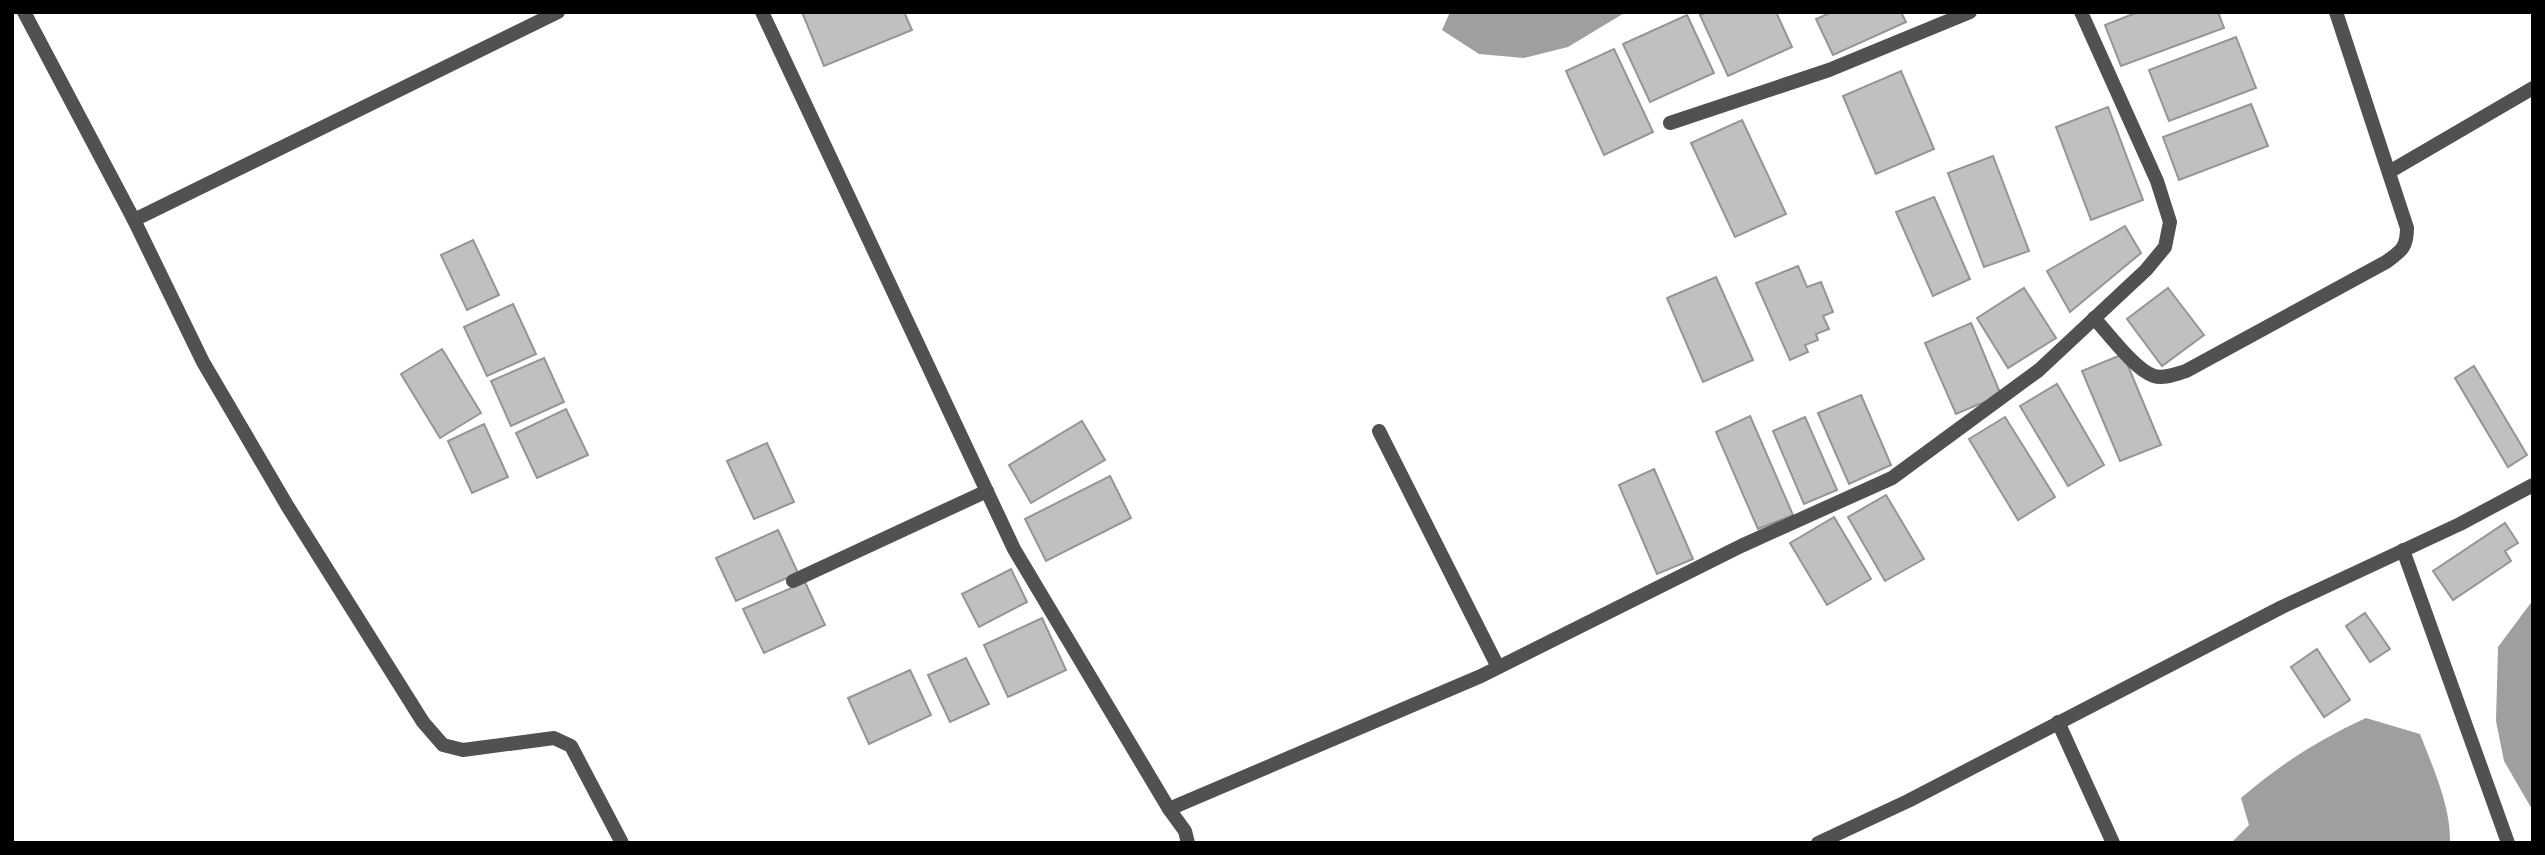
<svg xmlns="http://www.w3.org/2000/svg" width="2545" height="855" viewBox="0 0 2545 855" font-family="Arial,sans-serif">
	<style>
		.water { fill: #9f9f9f }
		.building { fill: #c0c0c0; stroke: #959595; stroke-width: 2 }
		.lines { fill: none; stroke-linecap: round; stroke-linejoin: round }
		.street { stroke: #515151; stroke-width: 14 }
	</style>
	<rect width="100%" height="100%" fill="#fff"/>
	<g class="water">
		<polygon points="1450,12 1626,12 1568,47 1524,58 1479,54 1442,30"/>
		<polygon points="2533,600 2533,811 2504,761 2496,721 2498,647"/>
		<path d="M 2366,718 L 2420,734 C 2433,768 2451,806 2450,843 L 2231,843 L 2249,825 L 2241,798 C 2279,765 2320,739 2366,718 Z"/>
	</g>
	<g class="building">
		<polygon points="802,12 904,12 912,30 824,66"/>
		<polygon points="1706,12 1776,12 1792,47 1728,76 1700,15"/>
		<polygon points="1832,12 1901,12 1906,22 1833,55 1816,19"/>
		<polygon points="2138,12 2218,12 2224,28 2121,66 2105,25"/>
		<polygon points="1687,15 1714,73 1650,102 1623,44"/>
		<polygon points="2236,37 2256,88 2169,121 2149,70"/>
		<polygon points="1614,49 1653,132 1604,155 1566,71"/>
		<polygon points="1901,71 1934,149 1876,174 1843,96"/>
		<polygon points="2251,104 2268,146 2179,180 2163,137"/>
		<polygon points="2108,107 2143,200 2091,220 2056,127"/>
		<polygon points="1742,120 1786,214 1735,237 1691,143"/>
		<polygon points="1993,156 2029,251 1984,267 1948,173"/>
		<polygon points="1934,197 1970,279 1933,296 1896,212"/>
		<polygon points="2125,226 2141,253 2070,312 2047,271"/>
		<polygon points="473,240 499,295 467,310 441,255"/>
		<polygon points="1798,266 1807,287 1821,282 1833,312 1823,316 1829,329 1816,334 1818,340 1805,345 1808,352 1790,360 1756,283"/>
		<polygon points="1716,277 1753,360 1703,382 1667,298"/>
		<polygon points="2024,288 2056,338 2008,368 1977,318"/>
		<polygon points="2168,288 2204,335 2162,366 2127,319"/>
		<polygon points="513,304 536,354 487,376 464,327"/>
		<polygon points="1971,323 2001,395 1956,414 1925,343"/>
		<polygon points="442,349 481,413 440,438 401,374"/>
		<polygon points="2123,354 2161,445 2120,461 2082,371"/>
		<polygon points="544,358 564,402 511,426 491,381"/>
		<polygon points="2474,366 2527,455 2508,467 2455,378"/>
		<polygon points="2057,384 2104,465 2068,486 2020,406"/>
		<polygon points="1861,395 1891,465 1849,484 1818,413"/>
		<polygon points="566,409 588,455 537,478 516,433"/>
		<polygon points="1750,416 1793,515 1758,529 1716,432"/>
		<polygon points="1805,417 1837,490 1804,504 1773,431"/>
		<polygon points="2005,417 2055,497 2018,520 1969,439"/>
		<polygon points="1082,421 1105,460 1031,503 1009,465"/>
		<polygon points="484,424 508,477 472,493 448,441"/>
		<polygon points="767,443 794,502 754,519 727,461"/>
		<polygon points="1654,469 1693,559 1657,574 1619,485"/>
		<polygon points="1110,476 1131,518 1046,561 1025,519"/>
		<polygon points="1886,495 1924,559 1885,581 1848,517"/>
		<polygon points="1834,517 1871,579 1827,605 1790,543"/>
		<polygon points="2505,523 2518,543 2505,551 2511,561 2453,600 2433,571"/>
		<polygon points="778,530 798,573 736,601 716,558"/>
		<polygon points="1011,569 1027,602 979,627 962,594"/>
		<polygon points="805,582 825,625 764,653 743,609"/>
		<polygon points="2365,613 2390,649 2370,662 2346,626"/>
		<polygon points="1042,618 1066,670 1008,697 984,645"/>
		<polygon points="2317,649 2350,700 2324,717 2291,667"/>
		<polygon points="966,658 989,704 950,722 928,675"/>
		<polygon points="910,670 931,715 869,744 848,698"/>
	</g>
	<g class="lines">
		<g class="street">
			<polyline points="24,12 134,220 203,362 288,507 423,722 443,745 463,750 554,738 571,746 622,843"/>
			<polyline points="762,12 1014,549 1169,809 1185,831 1188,843"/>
			<polyline points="1670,123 1829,70 1970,12"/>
			<polyline points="2389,172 2533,88"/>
			<polyline points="134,220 558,12"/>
			<path d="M 2094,318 C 2108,333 2135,370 2154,376 C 2164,379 2176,374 2186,371 L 2386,262 C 2401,251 2407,248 2407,228 L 2336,12"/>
			<polyline points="1379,431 1498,667"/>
			<polyline points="2403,550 2508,843"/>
			<polyline points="793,581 987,491"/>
			<polyline points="2058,722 2113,843"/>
			<polyline points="1169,809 1481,676 1741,546 1892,478 2039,370 2146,270 2165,247 2170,222 2157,181 2081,12"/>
			<polyline points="1818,843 1908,801 2282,607 2460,524 2533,485"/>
		</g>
	</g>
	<rect width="2545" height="855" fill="none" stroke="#000000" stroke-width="28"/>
</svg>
